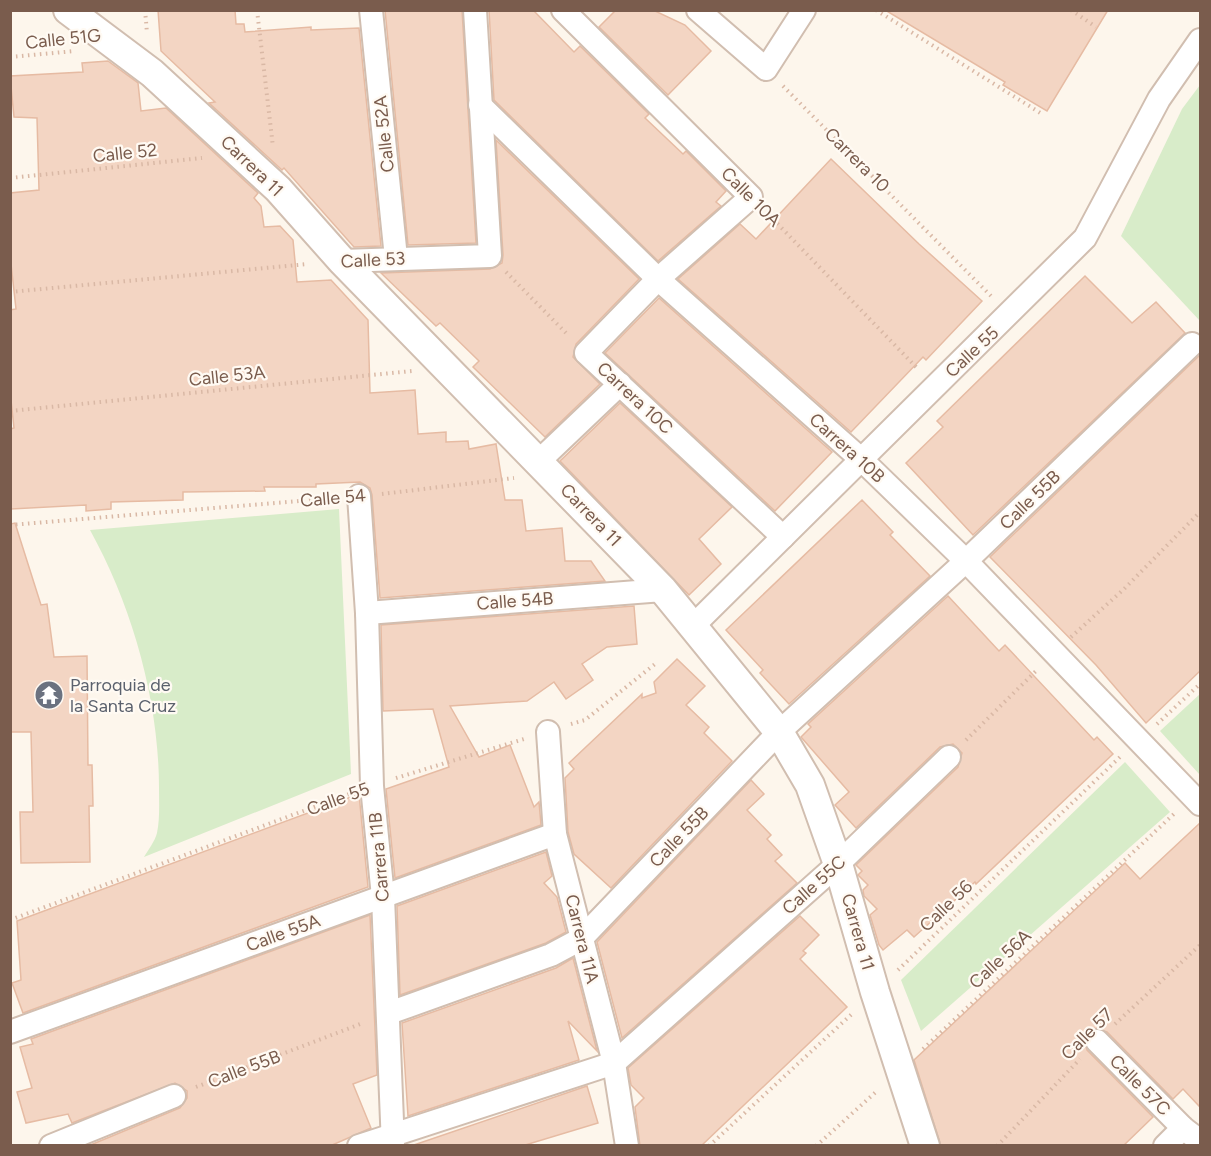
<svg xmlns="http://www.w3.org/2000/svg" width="1211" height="1156" viewBox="0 0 1211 1156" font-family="Figtree,sans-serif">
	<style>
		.green { fill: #d8ecc9 }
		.building { fill: #f3d5c3; stroke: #e6bba3; stroke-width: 1.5 }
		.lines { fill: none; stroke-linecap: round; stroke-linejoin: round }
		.minor-casing { stroke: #d1beb0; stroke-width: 26 }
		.tertiary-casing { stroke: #d1beb0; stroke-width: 32 }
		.path { stroke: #d9b8a5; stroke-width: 4; stroke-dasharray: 1.5 4.5; stroke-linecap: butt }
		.minor { stroke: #fff; stroke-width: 22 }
		.tertiary { stroke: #fff; stroke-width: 28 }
		.labels { text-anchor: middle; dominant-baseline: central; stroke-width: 4.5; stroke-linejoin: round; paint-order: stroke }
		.street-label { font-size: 18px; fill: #7a5c4d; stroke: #fffaf3 }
		.worship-label { font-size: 18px; fill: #5b616d; stroke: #fffaf3; text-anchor: start }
	</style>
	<rect width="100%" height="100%" fill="#fdf6ec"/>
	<g class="green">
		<polygon points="1200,85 1200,321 1121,236 1182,109"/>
		<path d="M 339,509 L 351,774 L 144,857 C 148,850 155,841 157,833 C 160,819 159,802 159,788 C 159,700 132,606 90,530 Z"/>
		<polygon points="1200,694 1200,775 1160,731"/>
		<polygon points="1125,762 1170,812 921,1031 901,980"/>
	</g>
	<g class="building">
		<polygon points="158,10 235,10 236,24 244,24 245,32 311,27 311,30 359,28 381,246 354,247 284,168 282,170 209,103 215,102 161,51"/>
		<polygon points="385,10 462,10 476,243 408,245"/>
		<polygon points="489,10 533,10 574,52 580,46 649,114 645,118 683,154 686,151 726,191 716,202 721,206 658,261 494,100"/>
		<polygon points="616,10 653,10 685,25 711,51 668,95 599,27"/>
		<polygon points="885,10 1108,10 1047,111 1003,85 1005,82"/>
		<polygon points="108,61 138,83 141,111 166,108 258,193 254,198 261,206 264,227 280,226 293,240 297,282 331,280 368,320 370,393 415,390 418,434 446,432 446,442 468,441 469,449 496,444 505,500 522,500 526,531 562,528 565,561 591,561 605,581 380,598 372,495 370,488 360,482 316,484 316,487 264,487 265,491 183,492 183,500 111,502 111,509 86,511 86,505 11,509 10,429 14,428 10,391 10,310 16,309 10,255 10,193 39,190 37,118 14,117 10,76 83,72 82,63"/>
		<polygon points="496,140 639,279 576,344 573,357 600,384 545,437 473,367 479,361 440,323 436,326 381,273 490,269 502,263 503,255"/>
		<polygon points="831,159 919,244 982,301 926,360 923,357 851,432 678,279 740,224 756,239"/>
		<polygon points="1085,276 1132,323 1156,302 1185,333 973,535 906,463 943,427 937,421"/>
		<polygon points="659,298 832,452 775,511 605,353"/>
		<polygon points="1200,355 1200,671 1146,723 1096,665 990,557"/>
		<polygon points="620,403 732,507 699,539 721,564 689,595 560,461"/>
		<polygon points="862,500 893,532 890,535 930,576 789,704 760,673 763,670 726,630"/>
		<polygon points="15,523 41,605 47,604 54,657 87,656 88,765 92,765 93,806 89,806 90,862 21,863 20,812 33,812 31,732 10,732 10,524"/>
		<polygon points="948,596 999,651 1005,645 1094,740 1097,737 1113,754 976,884 975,882 914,937 907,930 883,950 879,945 870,915 877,909 864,896 863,890 868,885 858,875 862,871 856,865 958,767 962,753 953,744 940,747 856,828 835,805 849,792 801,737 811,727 808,724"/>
		<polygon points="634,606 637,644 607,647 582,664 593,680 566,699 554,682 527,701 450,706 479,757 510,745 534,807 539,802 541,825 395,878 386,789 449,767 433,709 383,711 381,625"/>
		<polygon points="677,659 705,686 686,705 709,727 704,733 732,761 611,888 574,854 568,832 565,778 574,769 569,763 642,694 642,698 656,693 654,682"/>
		<polygon points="751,780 764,794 747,810 771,835 767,839 782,855 775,861 797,883 622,1038 597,942"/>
		<polygon points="359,794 368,887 23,1013 12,983 21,980 17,921"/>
		<polygon points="1200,823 1200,1107 1183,1089 1173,1099 1107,1032 1094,1028 1084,1037 1087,1050 1153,1117 1123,1146 941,1146 914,1060 1125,863 1140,879"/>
		<polygon points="546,852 552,876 544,883 557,897 566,932 546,943 400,995 397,906"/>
		<polygon points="370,915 377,1075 353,1084 371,1128 330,1146 88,1146 180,1108 187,1098 187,1091 175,1083 72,1123 68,1114 26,1123 17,1092 32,1088 20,1047 33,1044 31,1039"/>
		<polygon points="800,916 819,935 803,951 806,953 800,959 847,1007 701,1146 640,1146 635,1107 644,1098 631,1085 628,1068"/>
		<polygon points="573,958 597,1051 568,1021 579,1060 408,1116 402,1023 556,968"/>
		<polygon points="587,1086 598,1123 522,1146 411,1146"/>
	</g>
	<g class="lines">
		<g class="minor-casing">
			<g id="minor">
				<polyline points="371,10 396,258"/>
				<polyline points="563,10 751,197 658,279 586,353 783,537"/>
				<polyline points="698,10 766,69 804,10"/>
				<polyline points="480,105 658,279 863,461 966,561 1200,804"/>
				<polyline points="342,261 490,256 475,10"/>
				<polyline points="539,461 620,384"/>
				<polyline points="359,496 367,613 372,786 383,897 393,1146"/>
				<polyline points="367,613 663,590"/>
				<polyline points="693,626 1085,238 1159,99 1200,40"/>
				<polyline points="548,732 555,834 614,1063 627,1146"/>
				<polyline points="389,1013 551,955 581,939 779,732 966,561 1192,344"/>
				<polyline points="10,1032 555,834"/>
				<polyline points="1097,1041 1183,1128 1200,1141"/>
				<polyline points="51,1146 174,1096"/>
				<polyline points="359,1146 614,1063 838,864 949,757"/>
				<polyline points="1165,1146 1183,1128"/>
			</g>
		</g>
		<g class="tertiary-casing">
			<polyline id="tertiary" points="68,10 152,73 278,189 342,261 663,590 779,732 810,785 838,864 875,992 925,1146"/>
		</g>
		<g class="path">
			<polyline points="145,10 147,33"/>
			<polyline points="257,10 273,147"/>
			<polyline points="876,10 1042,114"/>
			<polyline points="1071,10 1096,27"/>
			<polyline points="10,57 75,51"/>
			<polyline points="783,86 991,296"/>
			<polyline points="10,178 202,158"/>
			<polyline points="769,215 918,369"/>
			<polyline points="506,272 568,335"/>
			<polyline points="10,292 308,264"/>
			<polyline points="10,411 412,371"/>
			<polyline points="382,494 514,478"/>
			<polyline points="10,525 335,498"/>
			<polyline points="1071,637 1125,588 1200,512"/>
			<polyline points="571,724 585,720 655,664"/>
			<polyline points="1157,724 1200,684"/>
			<polyline points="966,740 1038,669"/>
			<polyline points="396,778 524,739"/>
			<polyline points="10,920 349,794"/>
			<polyline points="898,970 1120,757"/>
			<polyline points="1115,1024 1200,945"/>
			<polyline points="923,1049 1176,812"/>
			<polyline points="196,1087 363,1023"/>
			<polyline points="709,1146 854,1012"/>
			<polyline points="816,1146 877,1091"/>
			<polyline points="997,1146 1080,1059"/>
		</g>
		<use href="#minor" class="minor"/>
		<use href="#tertiary" class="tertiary"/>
	</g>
	<defs>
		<g id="temple-disc" transform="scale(1.5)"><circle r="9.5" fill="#6b7280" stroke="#fffaf3"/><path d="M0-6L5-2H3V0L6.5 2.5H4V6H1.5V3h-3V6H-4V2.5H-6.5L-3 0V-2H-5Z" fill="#fff"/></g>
	</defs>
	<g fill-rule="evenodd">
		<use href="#temple-disc" x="49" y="695"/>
	</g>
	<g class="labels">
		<g class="street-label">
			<text transform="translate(63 39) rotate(-6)">Calle 51G</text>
			<text transform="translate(384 134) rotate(-96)">Calle 52A</text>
			<text transform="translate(125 153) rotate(-6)">Calle 52</text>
			<text transform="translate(857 160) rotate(45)">Carrera 10</text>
			<text transform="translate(252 166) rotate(44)">Carrera 11</text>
			<text transform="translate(751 197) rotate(45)">Calle 10A</text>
			<text transform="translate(373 260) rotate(-3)">Calle 53</text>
			<text transform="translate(972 352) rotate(-43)">Calle 55</text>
			<text transform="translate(227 376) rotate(-6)">Calle 53A</text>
			<text transform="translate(635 398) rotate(43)">Carrera 10C</text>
			<text transform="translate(847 448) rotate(42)">Carrera 10B</text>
			<text transform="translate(333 498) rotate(-5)">Calle 54</text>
			<text transform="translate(1030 500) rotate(-44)">Calle 55B</text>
			<text transform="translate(591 515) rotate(46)">Carrera 11</text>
			<text transform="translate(515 601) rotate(-4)">Calle 54B</text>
			<text transform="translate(338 799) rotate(-20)">Calle 55</text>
			<text transform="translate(679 837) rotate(-46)">Calle 55B</text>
			<text transform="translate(379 857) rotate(-95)">Carrera 11B</text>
			<text transform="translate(814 885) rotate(-42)">Calle 55C</text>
			<text transform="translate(946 906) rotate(-44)">Calle 56</text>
			<text transform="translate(858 932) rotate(74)">Carrera 11</text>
			<text transform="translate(283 933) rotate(-20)">Calle 55A</text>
			<text transform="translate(582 939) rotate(76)">Carrera 11A</text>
			<text transform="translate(1000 959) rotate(-43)">Calle 56A</text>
			<text transform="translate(1087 1034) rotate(-45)">Calle 57</text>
			<text transform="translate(244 1069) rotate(-21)">Calle 55B</text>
			<text transform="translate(1140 1085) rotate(45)">Calle 57C</text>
		</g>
		<g class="worship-label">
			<text x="70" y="685">Parroquia de<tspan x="70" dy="21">la Santa Cruz</tspan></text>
		</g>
	</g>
	<rect width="1211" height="1156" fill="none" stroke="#7a5c4d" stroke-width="24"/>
</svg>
